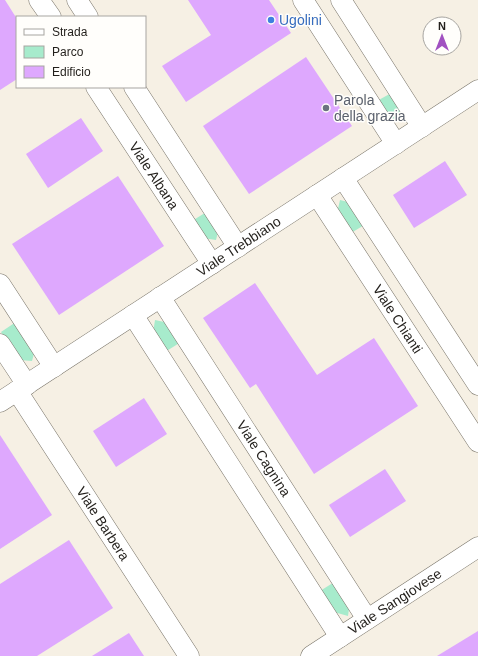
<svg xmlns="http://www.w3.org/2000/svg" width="478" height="656" viewBox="0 0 478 656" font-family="Helvetica,sans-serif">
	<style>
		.green { fill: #a7ebcc }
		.building { fill: #dea8fe }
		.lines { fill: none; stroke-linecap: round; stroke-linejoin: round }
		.street-casing { stroke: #797469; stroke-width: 21 }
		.street { stroke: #fff; stroke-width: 20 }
		.shop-dot { fill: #3f7fe0; stroke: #fffefb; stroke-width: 1.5 }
		.worship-dot { fill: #6b7280; stroke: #fffefb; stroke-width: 1.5 }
		.labels { text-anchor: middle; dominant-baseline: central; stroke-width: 3; stroke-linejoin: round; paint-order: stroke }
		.shop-label { font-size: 14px; fill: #366cbe; stroke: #fffefb; text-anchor: start }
		.worship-label { font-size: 14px; fill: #5b616d; stroke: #fffefb; text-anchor: start }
		.street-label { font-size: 14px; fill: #221f1b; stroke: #fffefb }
	</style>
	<rect width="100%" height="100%" fill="#f6f0e4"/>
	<g class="green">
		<polygon points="393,92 404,109 402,121 389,119 377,101"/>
		<polygon points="340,200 352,203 366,224 351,233 337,213"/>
		<polygon points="208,211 219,228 216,240 203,238 192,221"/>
		<polygon points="155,320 169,323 181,342 165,352 153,333"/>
		<polygon points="16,322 35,350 32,361 19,360 1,332"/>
		<polygon points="336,581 350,602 348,616 334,612 320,591"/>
	</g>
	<g class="building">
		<polygon points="0,0 5,0 17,19 17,79 0,90"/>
		<polygon points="188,0 269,0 291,33 186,102 162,66 211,35"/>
		<polygon points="306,57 352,126 249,194 203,126"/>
		<polygon points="81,118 103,151 48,188 26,154"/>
		<polygon points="445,161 467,195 414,228 393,195"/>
		<polygon points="118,176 164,246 59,315 12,244"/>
		<polygon points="255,283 317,375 374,338 418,406 314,474 256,384 250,388 203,318"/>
		<polygon points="144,398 167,434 116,467 93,431"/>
		<polygon points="0,435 52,515 0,549"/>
		<polygon points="385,469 406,501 350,537 329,505"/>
		<polygon points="69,540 113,608 37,656 0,656 0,584"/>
		<polygon points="478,631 478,656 437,656"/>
		<polygon points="129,633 144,656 92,656"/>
	</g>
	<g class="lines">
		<g class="street-casing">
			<g id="street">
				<polyline points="39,0 51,17"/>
				<polyline points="77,0 88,17"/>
				<polyline points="303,0 396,144"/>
				<polyline points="341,0 422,127"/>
				<path id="s1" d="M 96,87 L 212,264"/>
				<polyline points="134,87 238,247"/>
				<polyline points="343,178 478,385"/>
				<path id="s2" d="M 317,195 L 478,442"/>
				<polyline points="0,284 54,367"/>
				<path id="s3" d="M 160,297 L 367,619"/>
				<polyline points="133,315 340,637"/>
				<polyline points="0,344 27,385"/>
				<path id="s4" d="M 17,391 L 189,656"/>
				<path id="s5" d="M 0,402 L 478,90"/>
				<path id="s6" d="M 311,656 L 478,547"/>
			</g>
		</g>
		<use href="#street" class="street"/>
	</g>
	<circle class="shop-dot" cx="271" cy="20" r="4"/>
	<circle class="worship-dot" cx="326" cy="108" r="4"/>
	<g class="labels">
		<g class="shop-label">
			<text x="279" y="20">Ugolini</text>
		</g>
		<g class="worship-label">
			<text x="334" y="100">Parola<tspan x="334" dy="16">della grazia</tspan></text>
		</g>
		<g class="street-label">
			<text stroke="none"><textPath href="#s1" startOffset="106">Viale Albana</textPath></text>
			<text stroke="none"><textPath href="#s5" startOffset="285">Viale Trebbiano</textPath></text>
			<text stroke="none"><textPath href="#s2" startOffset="148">Viale Chianti</textPath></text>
			<text stroke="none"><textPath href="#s3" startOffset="192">Viale Cagnina</textPath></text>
			<text stroke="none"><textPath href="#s4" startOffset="158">Viale Barbera</textPath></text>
			<text stroke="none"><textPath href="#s6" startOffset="100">Viale Sangiovese</textPath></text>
		</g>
	</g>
	<rect x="16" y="16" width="130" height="72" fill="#fffefb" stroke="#a7a5a1"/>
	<rect x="24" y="29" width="20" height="6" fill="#ffffff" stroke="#a7a5a1"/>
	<text x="52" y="36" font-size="12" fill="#221f1b">Strada</text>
	<rect x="24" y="46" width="20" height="12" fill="#a7ebcc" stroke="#a7a5a1"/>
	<text x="52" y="56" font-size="12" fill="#221f1b">Parco</text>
	<rect x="24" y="66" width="20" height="12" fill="#dea8fe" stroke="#a7a5a1"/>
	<text x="52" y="76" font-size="12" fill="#221f1b">Edificio</text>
	<g transform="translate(442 36)"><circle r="19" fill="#fffefb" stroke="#a7a5a1"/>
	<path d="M0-3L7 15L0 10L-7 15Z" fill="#a151c1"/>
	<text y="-6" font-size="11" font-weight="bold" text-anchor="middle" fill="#221f1b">N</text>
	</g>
</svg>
